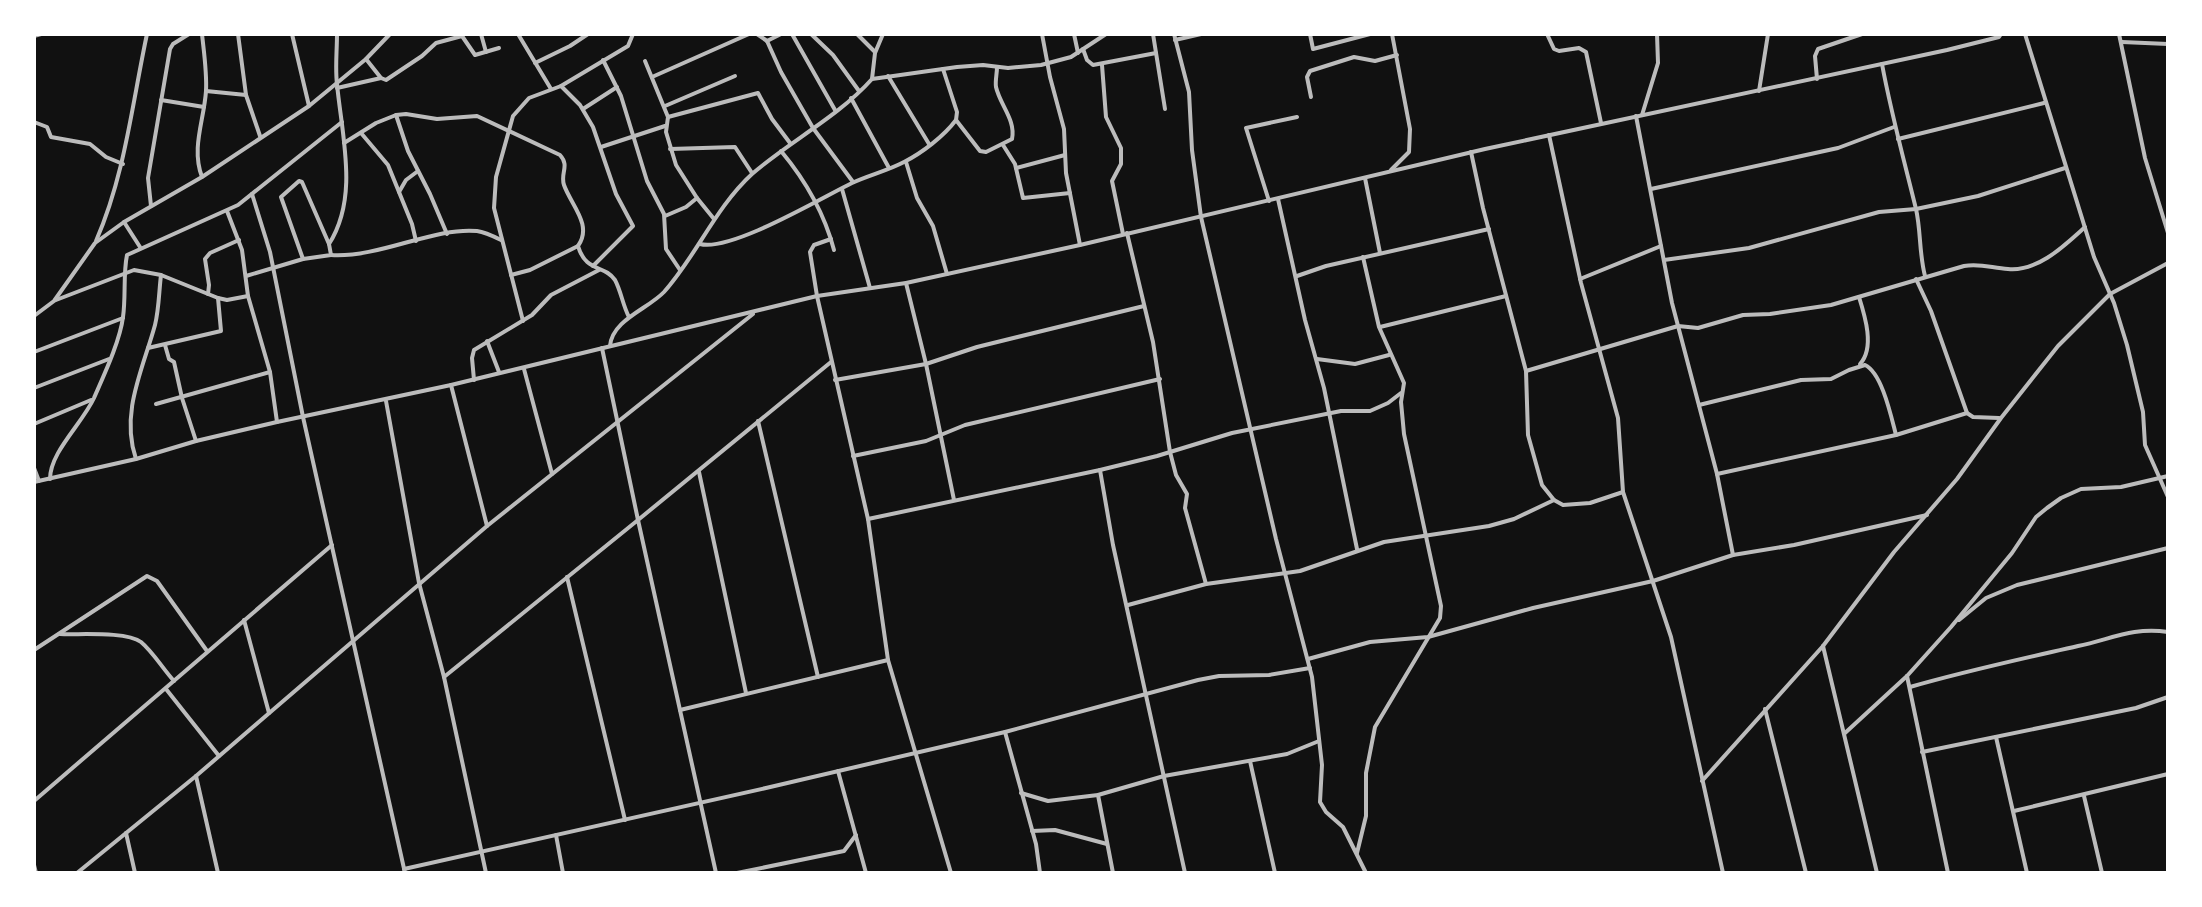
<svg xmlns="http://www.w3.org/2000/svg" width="2202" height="907" viewBox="0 0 2202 907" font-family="'Roboto Condensed',sans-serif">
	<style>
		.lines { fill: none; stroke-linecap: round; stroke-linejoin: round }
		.minor { stroke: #bcbcbc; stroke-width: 4 }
	</style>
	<rect width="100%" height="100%" fill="#111"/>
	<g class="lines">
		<g class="minor">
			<polyline points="238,34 246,95 260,136"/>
			<polyline points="292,34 309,106"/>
			<polyline points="481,34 486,52"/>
			<polyline points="518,34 551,89"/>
			<polyline points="757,34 767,41 781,72 813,128 853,182"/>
			<polyline points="792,34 835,110"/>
			<polyline points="811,34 833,55 859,91"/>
			<polyline points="857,34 875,52"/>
			<polyline points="1042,34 1050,77 1064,129 1066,173 1080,245"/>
			<polyline points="1074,34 1078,53"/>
			<polyline points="1153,34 1165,109"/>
			<polyline points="1174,34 1189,92 1192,150 1201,217 1276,539 1312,677 1322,765 1320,802 1326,812 1343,827 1366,873"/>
			<polyline points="1310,34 1313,49 1370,34"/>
			<polyline points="1547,34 1554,49 1559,51 1579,48 1586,52 1601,123"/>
			<polyline points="2025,34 2094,257 2114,303 2127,345 2143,412 2145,445 2168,497"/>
			<polyline points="2119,34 2145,158 2168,233"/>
			<polyline points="34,36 41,34"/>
			<polyline points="1175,40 1201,34"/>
			<polyline points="767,41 781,34"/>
			<polyline points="2122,42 2168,44"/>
			<polyline points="1083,49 1087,60 1093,65 1156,53"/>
			<polyline points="366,59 381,78 386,80 422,56 436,43 462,36 475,55 499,48"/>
			<polyline points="603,60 621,96 647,181 664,214 666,249 680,270"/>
			<polyline points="645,61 668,117 666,132 676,165 697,198 714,219"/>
			<polyline points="535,63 570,46 588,34"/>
			<path d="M 1882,64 C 1891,113 1904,160 1916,209 C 1921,231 1919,253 1925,276"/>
			<polyline points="1102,65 1106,117 1121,148 1121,164 1112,181 1123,234"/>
			<polyline points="888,76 929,144"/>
			<polyline points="652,77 749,34"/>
			<polyline points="872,79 957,67 983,65 1008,68 1041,65 1071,57 1106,34"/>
			<polyline points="1817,79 1815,56 1818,49 1862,34"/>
			<polyline points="561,86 580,105 593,127 616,194 633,226 593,266"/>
			<polyline points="337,88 381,78"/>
			<polyline points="206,91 246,95"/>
			<polyline points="1759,91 1768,34"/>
			<polyline points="1311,97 1307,77 1310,71 1354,57 1375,61 1397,55"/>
			<polyline points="851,98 889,168"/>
			<polyline points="161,100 204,107"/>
			<polyline points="665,106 735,76"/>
			<polyline points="583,109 617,87"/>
			<polyline points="396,115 408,151 430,194 447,234"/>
			<polyline points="1642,115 1658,63 1657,34"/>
			<polyline points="1636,116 1672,303 1717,474 1733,555"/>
			<polyline points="668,117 758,93 772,119 790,143"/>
			<path d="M 956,120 L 980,151 L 986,152 L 1012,139 C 1016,120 1000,105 996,87 C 995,81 997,74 997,67"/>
			<polyline points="34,122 47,127 51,137 90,144 106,157 123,164"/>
			<polyline points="361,133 388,165 412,224 416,241"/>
			<polyline points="1549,135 1581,283 1618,418 1623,492 1671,637 1723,873"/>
			<polyline points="1898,139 2044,103"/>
			<path d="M 344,143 L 376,123 L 396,115 L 406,114 L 437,119 L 477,116 L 560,155 C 570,166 560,173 564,185 C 571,205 593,225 578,246 C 586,273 604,264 615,280 C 621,291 623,306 629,317"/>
			<polyline points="1003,145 1015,164 1023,198 1070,193"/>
			<polyline points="601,147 665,126"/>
			<polyline points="670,149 735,147 752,173"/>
			<path d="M 781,151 C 806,181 824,212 834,250"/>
			<polyline points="1471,152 1483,208 1526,371 1528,435 1542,485 1554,500 1563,505 1590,503 1623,492"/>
			<polyline points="906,162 917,198 933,226 947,274"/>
			<polyline points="1016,168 1065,155"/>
			<polyline points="1391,170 1409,152 1410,129 1392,34"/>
			<path d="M 202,177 C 191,148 204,121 206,91 C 207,72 204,53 202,34"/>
			<polyline points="1365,178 1380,253"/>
			<polyline points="842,189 870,288"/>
			<polyline points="1651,189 1838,148 1894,127"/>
			<polyline points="399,192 406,180 418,171"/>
			<polyline points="252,194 270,252 303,417 405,873"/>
			<polyline points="1278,199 1305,320 1324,388 1357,549"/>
			<polyline points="1269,201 1246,128 1297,117"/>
			<polyline points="151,206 148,178 170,49 173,44 189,34"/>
			<polyline points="227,211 242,250 248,296 270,372 277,422"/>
			<polyline points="665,216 686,207 697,198"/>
			<polyline points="124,222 140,247"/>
			<polyline points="1127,233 1153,342 1170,452 1176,475 1187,494 1185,508 1206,584"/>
			<polyline points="831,239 814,245 810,252 817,296 868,519 888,660 951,873"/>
			<path d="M 96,241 C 125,175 132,104 147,34"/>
			<path d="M 700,244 C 731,252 821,198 852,183 C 869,175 887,171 904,162 C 922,153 944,136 956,120 L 957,112 L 943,69"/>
			<path d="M 331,255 C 380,258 433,227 477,231 C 485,232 493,236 501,240"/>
			<polyline points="303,259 281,197 299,181 302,182 329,244"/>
			<polyline points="1664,260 1749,248 1879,212 1916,209 1978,196 2065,168"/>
			<polyline points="511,275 530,270 578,246"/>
			<path d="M 246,276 L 303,259 L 331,255 L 329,244 C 359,197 342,137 337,84 C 335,68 337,51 337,34"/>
			<polyline points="1297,276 1326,266 1489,229"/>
			<polyline points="1580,279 1661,246"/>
			<polyline points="1916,279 1931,311 1967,413 1973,417 1999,418"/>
			<polyline points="906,283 926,364 954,500"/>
			<polyline points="208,294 209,285 205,259 210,253 239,240"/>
			<path d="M 1859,297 C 1865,316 1875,348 1860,364"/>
			<polyline points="56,300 134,270 161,275 218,298 227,300 248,296"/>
			<polyline points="34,316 54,301 95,243 124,222 202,177 309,106 366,59 390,34"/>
			<polyline points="523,321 494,208 496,177 513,116 529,98 561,86 628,46 633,34"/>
			<polyline points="1380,327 1506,296"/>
			<polyline points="487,341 499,372"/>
			<polyline points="165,345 169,359 174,362 182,398 196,441"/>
			<path d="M 610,346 C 612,320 648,309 664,292 C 697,255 715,208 752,174 C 790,141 838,117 872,79 L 875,53 L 883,34"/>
			<polyline points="148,348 221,331 218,298"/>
			<polyline points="602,348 638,520 831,362"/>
			<polyline points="34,352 123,318"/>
			<polyline points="1317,359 1355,364 1389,355"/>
			<polyline points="524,369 552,474"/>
			<path d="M 1526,371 L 1678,326 L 1698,328 L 1743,315 L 1770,314 L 1831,305 L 1964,266 C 1980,263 1992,268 2008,269 C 2038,272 2065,245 2085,227"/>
			<polyline points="474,380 472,358 474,350 532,315 551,295 599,270"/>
			<polyline points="835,380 926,364 977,347 1144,306"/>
			<polyline points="451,385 487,526"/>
			<polyline points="34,388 109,359"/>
			<polyline points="386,401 419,583 444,677 486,873"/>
			<polyline points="156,404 270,372"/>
			<path d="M 1699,405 L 1801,380 L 1831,379 L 1849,370 L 1865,365 C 1882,373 1891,416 1896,435"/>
			<polyline points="758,421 818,677"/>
			<polyline points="34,424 91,400"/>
			<polyline points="853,456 926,441 965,425 1160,379"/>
			<path d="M 136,459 C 120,413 143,369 155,325 C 159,309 159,291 161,275"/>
			<polyline points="34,468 39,481"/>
			<polyline points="1100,470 1157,456 1232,433 1341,411 1370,411 1388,403 1401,393"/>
			<polyline points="699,472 746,693"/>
			<polyline points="1717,474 1896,435 1967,413"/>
			<path d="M 50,479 C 50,452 82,424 94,398 C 104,375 120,341 123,317 C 126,297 123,274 127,255 L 238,205 L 342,122"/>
			<polyline points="34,482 136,459 196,441 277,422 451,385 817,296 906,283 1080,245 1485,149 1947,50 1999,37 2001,34"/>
			<polyline points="868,519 1100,470 1113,545 1185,873"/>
			<polyline points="567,577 625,820"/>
			<polyline points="1128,605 1206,584 1300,571 1384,542 1489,526 1514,519 1554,500"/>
			<polyline points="244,620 269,713"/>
			<polyline points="1959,620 1986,598 2017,585 2168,548"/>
			<path d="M 60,634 C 79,635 126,631 141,642 C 153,652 163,669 174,681"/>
			<polyline points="1823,646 1877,873"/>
			<polyline points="34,650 147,576 157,581 207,651"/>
			<polyline points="1308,659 1370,642 1428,637 1533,608 1653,581 1733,555 1794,545 1927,515"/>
			<polyline points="1907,676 1948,873"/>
			<polyline points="444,677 638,520 716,873"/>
			<path d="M 1910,687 C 1965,671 2021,659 2078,646 C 2112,639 2132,627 2168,632"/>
			<polyline points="166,689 219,756"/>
			<polyline points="1765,709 1806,873"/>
			<polyline points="680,710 888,660"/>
			<polyline points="1005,732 1036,844 1040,873"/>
			<polyline points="1845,733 1907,676 1951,627 2012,553 2036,517 2047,508 2061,498 2081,489 2121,487 2168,476"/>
			<polyline points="1996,737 2027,873"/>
			<polyline points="1922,752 2136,708 2168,697"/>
			<polyline points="1250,761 1275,873"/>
			<polyline points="838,771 866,873"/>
			<polyline points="196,776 218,873"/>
			<polyline points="1702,781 1823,646 1894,552 1957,479 2001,418 2058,346 2110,294 2168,263"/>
			<polyline points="1021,793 1048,801 1098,795 1164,776 1287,754 1319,741"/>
			<polyline points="1098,795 1113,873"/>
			<polyline points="2084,796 2102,873"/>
			<polyline points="34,801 332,545"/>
			<polyline points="2014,811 2168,774"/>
			<polyline points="1032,831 1055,830 1107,844"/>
			<polyline points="126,833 135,873"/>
			<polyline points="556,835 563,873"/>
			<polyline points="1357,853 1366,816 1366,773 1375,727 1440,618 1441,606 1404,434 1401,402 1404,383 1379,327 1363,257"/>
			<polyline points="34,865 36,873"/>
			<polyline points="404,869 766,788 1005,732 1198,680 1219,676 1269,675 1310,668"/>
			<polyline points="77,873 196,776 487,526 753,314"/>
			<polyline points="737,873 844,851 856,835"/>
		</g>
	</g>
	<rect width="2202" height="907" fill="none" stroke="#ffffff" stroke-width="72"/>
</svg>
